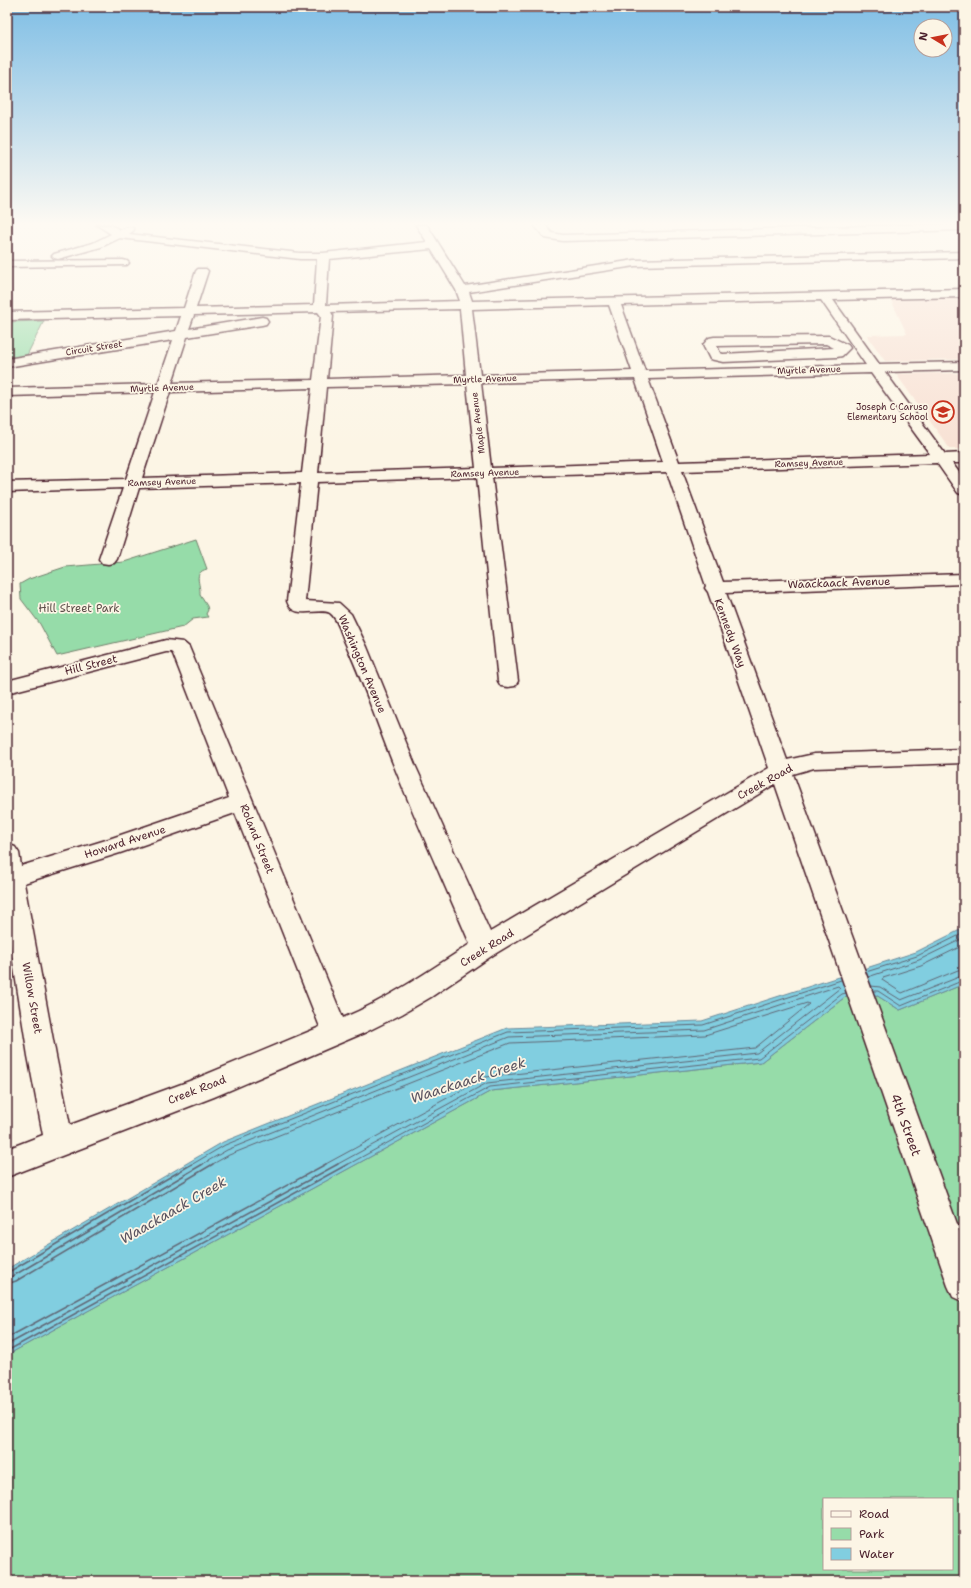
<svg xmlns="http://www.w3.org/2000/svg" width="971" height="1588" viewBox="0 0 971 1588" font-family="'Shantell Sans',sans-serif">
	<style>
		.built { fill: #f8e1d4 }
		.green { fill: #96dca9; stroke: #707e6a; fill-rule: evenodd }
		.water { fill: #81cee0; stroke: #6b8898 }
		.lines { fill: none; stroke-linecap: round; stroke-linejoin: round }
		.shore-far1 { stroke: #606573; stroke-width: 1 }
		.shore { stroke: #606573; stroke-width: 1.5 }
		.minor-casing { stroke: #4a1f2b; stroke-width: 3 }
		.minor { fill: #fcf5e5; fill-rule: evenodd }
		.labels { text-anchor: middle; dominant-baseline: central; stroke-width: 3.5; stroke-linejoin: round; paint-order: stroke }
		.far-street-label { font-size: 9px; fill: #4a1f2b; stroke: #fcf5e5 }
		.far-poi-label { font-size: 9px; fill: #4a1f2b; stroke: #fcf5e5; text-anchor: end }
		.street-label { font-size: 11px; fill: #4a1f2b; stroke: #fcf5e5 }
		.park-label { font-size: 11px; fill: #5d4e4a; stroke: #fcf5e5 }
		.near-street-label { font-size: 13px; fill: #4a1f2b; stroke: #fcf5e5 }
		.near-water-label { font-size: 14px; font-style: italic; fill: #5a5461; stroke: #fcf5e5 }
	</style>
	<rect width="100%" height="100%" fill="#fcf5e5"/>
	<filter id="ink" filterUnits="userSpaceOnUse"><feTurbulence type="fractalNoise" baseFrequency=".025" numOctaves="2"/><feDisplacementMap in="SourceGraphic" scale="8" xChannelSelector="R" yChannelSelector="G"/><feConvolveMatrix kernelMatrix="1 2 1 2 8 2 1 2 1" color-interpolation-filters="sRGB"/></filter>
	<g filter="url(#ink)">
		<g class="built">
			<polygon points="964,298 964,359 885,361 867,335 907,334 891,300"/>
			<polygon points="964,373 964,449 950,449 896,374"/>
		</g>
		<g class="green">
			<polygon points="44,321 27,355 7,358 7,322"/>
			<path d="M 196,539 L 207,569 C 192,573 201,583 200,595 L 207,606 L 208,610 L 206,614 L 208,617 L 193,619 L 183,627 L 57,656 L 40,624 L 21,599 L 20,584 L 29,579 L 65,567 L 124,562 Z"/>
			<path d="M 964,984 L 964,1581 L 7,1581 L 7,1355 L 491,1091 L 761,1062 L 845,997 L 876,995 L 900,1010 ZM 824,1499 L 952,1499 L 952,1569 L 824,1569 Z"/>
		</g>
		<polygon class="water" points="964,928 964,984 900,1010 876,995 845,997 761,1062 491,1091 7,1355 7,1269 223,1142 507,1028 702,1021 916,952"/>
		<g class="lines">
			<g class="shore-far1">
				<polyline points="964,945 921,966 883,978 882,980 902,993 958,970 964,969"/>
				<polyline points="866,972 917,956 964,933"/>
				<polyline points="868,977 919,960 964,938"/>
				<polyline points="871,986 880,987 901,1000 964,975"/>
				<polyline points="873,991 878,991 901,1006 964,980"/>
				<polyline points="191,1165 225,1145 508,1032 703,1025 841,980"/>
				<polyline points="201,1165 227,1150 509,1037 704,1030 838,986 840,988 757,1053 487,1083 336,1165"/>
				<polyline points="211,1165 229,1155 510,1043 705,1035 807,1003 809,1004 755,1048 486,1077 324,1165"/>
				<polyline points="347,1165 490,1087 759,1058 842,994 846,993"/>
			</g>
			<g class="shore">
				<polyline points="7,1273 192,1164"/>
				<polyline points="7,1278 13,1276 203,1164"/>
				<polyline points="7,1284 16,1281 213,1164"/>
				<polyline points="7,1338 326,1164"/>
				<polyline points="7,1345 338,1164"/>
				<polyline points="7,1351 348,1164"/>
			</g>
			<g class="minor-casing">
				<g id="minor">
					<path d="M 97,225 L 111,225 L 120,230 L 129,227 L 133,228 L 134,230 L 129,234 L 300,253 L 323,253 L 427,242 L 416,225 L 427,225 L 465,286 L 635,260 L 964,252 L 964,258 L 635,266 L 469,292 L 472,301 L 964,289 L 964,297 L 833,300 L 879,364 L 964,362 L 964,370 L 885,372 L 945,454 L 964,453 L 964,463 L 952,463 L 964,479 L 964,495 L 958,493 L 937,463 L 682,471 L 723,582 L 964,574 L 964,584 L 726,593 L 787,760 L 814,754 L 964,749 L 964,763 L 814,768 L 793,774 L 964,1243 L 964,1302 L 953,1297 L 948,1286 L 775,784 L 493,955 L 431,997 L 402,1014 L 366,1032 L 214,1097 L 7,1177 L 7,1149 L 43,1135 L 28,1056 L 7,924 L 7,844 L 15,847 L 19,853 L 21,866 L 106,840 L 229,798 L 173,654 L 171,652 L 166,652 L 7,693 L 7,681 L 166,640 L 183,642 L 189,647 L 343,1018 C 388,999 429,971 470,944 C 445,885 418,826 394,766 C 377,724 363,681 344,640 C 341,632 337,618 330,613 C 318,607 293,621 287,601 L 301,483 L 139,488 L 117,559 L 114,563 L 108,564 L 102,563 L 99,559 L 123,488 L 7,492 L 7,482 L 126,479 L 155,392 L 7,396 L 7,388 L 158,384 L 173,340 L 7,367 L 7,359 L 176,331 L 181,316 L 7,320 L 7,312 L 184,308 L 196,271 L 198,269 L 206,269 L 208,271 L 196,308 L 314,305 L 317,259 L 300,259 L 120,238 L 101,247 L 58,259 L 54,258 L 52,256 L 54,254 L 93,243 L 111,234 ZM 431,249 L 456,290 L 460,301 L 326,305 L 329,259 ZM 821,300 L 866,365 L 645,371 L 621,305 ZM 609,305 L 632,371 L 480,375 L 472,309 ZM 460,309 L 466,375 L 327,379 L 333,316 L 331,312 ZM 318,312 L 321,316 L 313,380 L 172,383 L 187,337 L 262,325 L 266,324 L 268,321 L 266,318 L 262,317 L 189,329 L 194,315 ZM 871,373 L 930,454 L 679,462 L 648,379 ZM 635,379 L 663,462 L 491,468 L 481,383 ZM 467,384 L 476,468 L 318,473 L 326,387 ZM 312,388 L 302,473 L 142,478 L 170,392 ZM 667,472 L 706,586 L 705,588 L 708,592 L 769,768 L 490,932 L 416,767 L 367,647 L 351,614 L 339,603 L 305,601 L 317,482 L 477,477 L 498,681 L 501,686 L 508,687 L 515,686 L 518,681 L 492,477 ZM 235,813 L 320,1027 L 195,1079 L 70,1125 L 56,1056 L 24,883 L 120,853 Z"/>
					<polygon points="534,225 545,225 552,233 563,235 901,225 964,225 964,230 563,241 545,238"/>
					<polygon points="123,260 127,261 129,263 127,265 7,267 7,261"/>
					<path d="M 829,336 L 848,345 L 850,348 L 842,356 L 837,357 L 723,362 L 710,359 L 703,345 L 709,338 L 714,337 ZM 826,344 L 834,348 L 723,354 L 720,353 L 717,346 Z"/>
				</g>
			</g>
			<use href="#minor" class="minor"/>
		</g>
	</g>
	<linearGradient id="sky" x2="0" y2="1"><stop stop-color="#7fbee5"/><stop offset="0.5" stop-color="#fefaf3"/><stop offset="1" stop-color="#fefaf3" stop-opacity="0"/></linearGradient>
	<rect width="971" height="448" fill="url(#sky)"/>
	<defs>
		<g id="school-ring" transform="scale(1.15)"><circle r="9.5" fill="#fcf5e5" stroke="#c8321e" stroke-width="1.5"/><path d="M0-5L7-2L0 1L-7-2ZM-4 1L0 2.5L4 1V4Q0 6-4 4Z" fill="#c8321e"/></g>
	</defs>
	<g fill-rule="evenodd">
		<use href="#school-ring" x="943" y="412"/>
	</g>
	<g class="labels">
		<g class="far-street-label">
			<text transform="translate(94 348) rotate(-9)">Circuit Street</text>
			<text transform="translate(809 370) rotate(-2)">Myrtle Avenue</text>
			<text transform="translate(485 379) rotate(-2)">Myrtle Avenue</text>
			<text transform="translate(162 388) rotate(-2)">Myrtle Avenue</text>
			<text transform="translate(478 423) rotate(-97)">Maple Avenue</text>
			<text transform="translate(809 463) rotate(-2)">Ramsey Avenue</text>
			<text transform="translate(485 473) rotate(-2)">Ramsey Avenue</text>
			<text transform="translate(162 482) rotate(-2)">Ramsey Avenue</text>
		</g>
		<g class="far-poi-label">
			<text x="928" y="407">Joseph C Caruso<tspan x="928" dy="10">Elementary School</tspan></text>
		</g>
		<g class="street-label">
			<text transform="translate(839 583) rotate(-2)">Waackaack Avenue</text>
			<text transform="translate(730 633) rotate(70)">Kennedy Way</text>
			<text transform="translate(362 664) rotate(67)">Washington Avenue</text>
			<text transform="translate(91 665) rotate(-14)">Hill Street</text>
			<text transform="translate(765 782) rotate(-29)">Creek Road</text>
			<text transform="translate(257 839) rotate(68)">Roland Street</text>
			<text transform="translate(125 842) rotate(-18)">Howard Avenue</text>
			<text transform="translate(487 948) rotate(-32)">Creek Road</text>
			<text transform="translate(32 998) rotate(80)">Willow Street</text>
			<text transform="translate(197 1090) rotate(-21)">Creek Road</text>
		</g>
		<g class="park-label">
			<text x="79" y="608">Hill Street Park</text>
		</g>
		<g class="near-street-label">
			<text transform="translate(906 1125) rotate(70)">4th Street</text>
		</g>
		<g class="near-water-label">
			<text transform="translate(468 1080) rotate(-18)">Waackaack Creek</text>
			<text transform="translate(173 1210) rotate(-30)">Waackaack Creek</text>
		</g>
	</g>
	<rect width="971" height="1588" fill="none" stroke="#fcf5e5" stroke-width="24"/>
	<rect x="12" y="12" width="947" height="1564" fill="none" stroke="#4a1f2b" stroke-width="1.5" filter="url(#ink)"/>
	<rect x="823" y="1498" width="130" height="72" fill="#fcf5e5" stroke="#b59f9b"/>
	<rect x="831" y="1511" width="20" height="6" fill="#fcf5e5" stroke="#b59f9b"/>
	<text x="859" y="1518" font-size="12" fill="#4a1f2b">Road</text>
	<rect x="831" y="1528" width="20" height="12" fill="#96dca9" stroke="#b59f9b"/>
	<text x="859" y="1538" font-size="12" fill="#4a1f2b">Park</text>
	<rect x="831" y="1548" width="20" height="12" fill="#81cee0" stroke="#b59f9b"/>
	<text x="859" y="1558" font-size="12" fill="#4a1f2b">Water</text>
	<g transform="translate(933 38) rotate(280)"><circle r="19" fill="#fcf5e5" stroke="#b59f9b"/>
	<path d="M0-3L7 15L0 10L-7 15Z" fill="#c8321e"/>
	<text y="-6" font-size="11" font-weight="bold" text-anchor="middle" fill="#4a1f2b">N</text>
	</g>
</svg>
